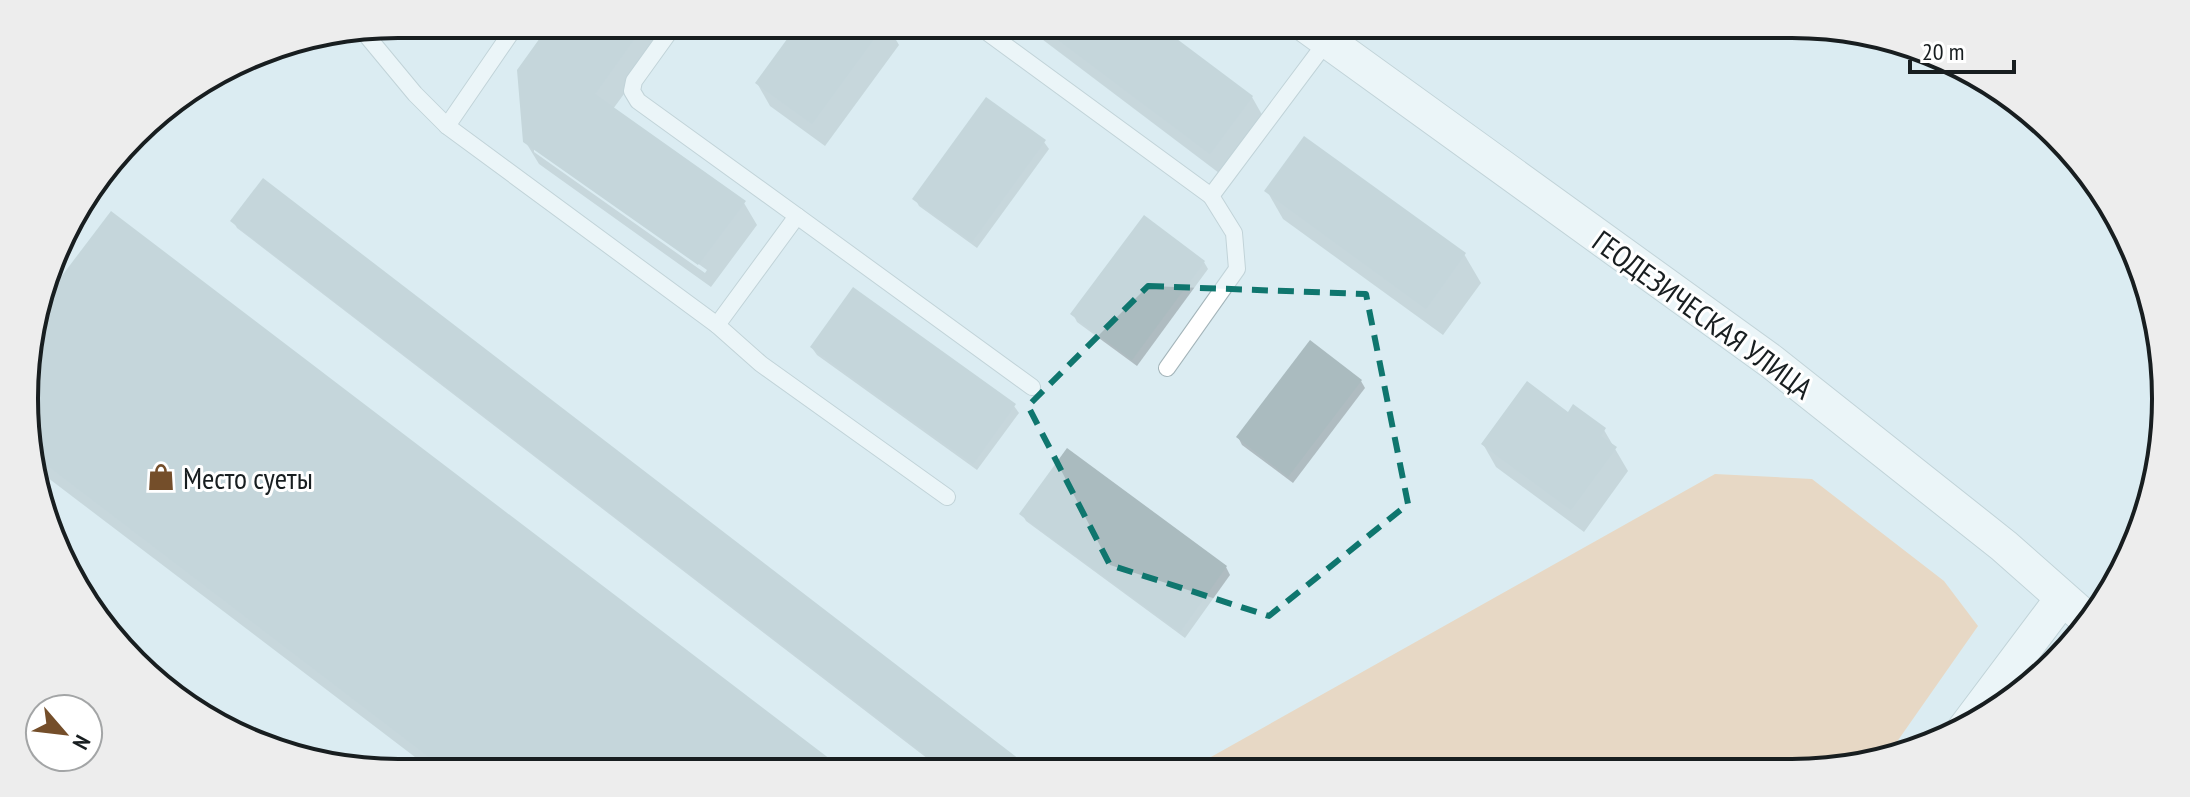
<svg xmlns="http://www.w3.org/2000/svg" width="2190" height="797" viewBox="0 0 2190 797" font-family="'PT Sans Narrow',sans-serif">
	<style>
		.green { fill: #f6bf8e }
		.shadow { fill: #0003; fill-rule: evenodd }
		.building { fill: #aabbbf }
		.lines { fill: none; stroke-linecap: round; stroke-linejoin: round }
		.service-casing { stroke: #a3b4b9; stroke-width: 18 }
		.minor-casing { stroke: #a3b4b9; stroke-width: 36 }
		.service { stroke: #fff; stroke-width: 16 }
		.minor { stroke: #fff; stroke-width: 34 }
		.marked { fill: none; stroke: #0f766e; stroke-width: 6; stroke-dasharray: 16 10; stroke-linejoin: round }
		.labels { text-anchor: middle; dominant-baseline: central; stroke-width: 6; stroke-linejoin: round; paint-order: stroke }
		.street-label { font-size: 30px; fill: #181e20; stroke: #fff }
		.poi-label { font-size: 30px; fill: #181e20; stroke: #fff; text-anchor: start }
		.rim { fill: none; stroke: #181e20; stroke-width: 4 }
	</style>
	<rect width="100%" height="100%" fill="#dbecf2"/>
	<polygon class="green" points="1715,474 1812,479 1944,581 1978,626 1887,756 1841,770 1186,771"/>
	<g class="shadow">
		<path d="M 553,24 L 675,24 L 613,109 L 744,203 L 757,225 L 711,287 L 539,164 L 525,141 ZM 534,147 L 707,270 L 705,273 L 534,152 Z"/>
		<polygon points="800,24 887,24 899,45 825,146 770,106 757,83"/>
		<polygon points="1022,24 1154,24 1252,97 1265,120 1223,176"/>
		<polygon points="1044,142 1049,149 977,248 919,206 915,199"/>
		<polygon points="1267,191 1464,254 1481,283 1443,335 1283,219"/>
		<polygon points="111,214 844,772 436,773 31,465 27,349 43,304"/>
		<polygon points="233,221 1033,772 945,772 237,228"/>
		<polygon points="1204,262 1208,269 1137,366 1077,322 1073,314"/>
		<polygon points="812,348 1014,406 1019,413 977,470 817,355"/>
		<polygon points="1361,381 1365,388 1293,483 1242,445 1238,437"/>
		<polygon points="1604,430 1628,471 1584,532 1496,467 1483,444"/>
		<polygon points="1022,514 1226,567 1230,575 1185,638 1026,521"/>
	</g>
	<g class="building">
		<polygon points="550,24 645,24 595,94 746,201 698,265 523,142 517,70"/>
		<polygon points="798,24 885,24 812,124 755,83"/>
		<polygon points="1037,24 1157,24 1253,96 1210,154"/>
		<polygon points="986,97 1046,140 972,242 912,199"/>
		<polygon points="1304,136 1466,253 1426,309 1264,191"/>
		<polygon points="263,178 1036,772 948,772 230,221"/>
		<polygon points="111,211 847,772 450,773 31,453 27,349 45,298"/>
		<polygon points="1144,215 1205,261 1132,360 1070,314"/>
		<polygon points="853,287 1016,404 973,464 810,347"/>
		<polygon points="1310,340 1362,380 1288,477 1236,437"/>
		<polygon points="1527,381 1568,412 1573,404 1606,428 1601,436 1617,447 1571,510 1481,444"/>
		<polygon points="1067,448 1227,566 1180,632 1019,514"/>
	</g>
	<g class="lines">
		<g class="service-casing">
			<g id="service">
				<polyline points="675,24 634,81 632,91 638,101 797,216 717,325"/>
				<polyline points="976,24 1211,196 1327,41"/>
				<polyline points="362,30 415,94 447,126 717,325 761,364 947,497"/>
				<polyline points="447,126 517,24"/>
				<polyline points="797,216 1032,387"/>
				<polyline points="1167,368 1237,269 1234,233 1211,196"/>
			</g>
		</g>
		<g class="minor-casing">
			<g id="minor">
				<polyline points="1304,24 1772,362 2004,546 2090,622"/>
				<polyline points="1963,731 2062,599"/>
			</g>
		</g>
		<use href="#service" class="service"/>
		<use href="#minor" class="minor"/>
	</g>
	<path d="M0 0H2190V797H0ZM 1148,286 L 1366,294 L 1408,504 L 1269,616 L 1110,565 L 1028,406 Z" fill="#dbecf2" fill-opacity=".55" fill-rule="evenodd"/>
	<path class="marked" d="M 1148,286 L 1366,294 L 1408,504 L 1269,616 L 1110,565 L 1028,406 Z"/>
	<defs>
		<g id="shop-bare" transform="scale(2.16)"><path d="M-5-2.5h2.3a2.7 3.5 0 0 1 5.4 0H5L5.5 6h-11ZM-1.5-2.5h3a1.5 2.3 0 0 0-3 0Z" fill="#744e2a" stroke="#fff" stroke-width="2.5" paint-order="stroke"/></g>
	</defs>
	<g fill-rule="evenodd">
		<use href="#shop-bare" x="161" y="477"/>
	</g>
	<g class="labels">
		<g class="street-label">
			<text transform="translate(1703 314) rotate(36)">ГЕОДЕЗИЧЕСКАЯ УЛИЦА</text>
		</g>
		<g class="poi-label">
			<text x="183" y="477">Место суеты</text>
		</g>
	</g>
	<path d="M0 0H2190V797H0ZM398 38H1792A360 360 0 0 1 2152 398V399A360 360 0 0 1 1792 759H398A360 360 0 0 1 38 399V398A360 360 0 0 1 398 38Z" fill="#ededed" fill-rule="evenodd"/>
	<path class="rim" d="M398 38H1792A360 360 0 0 1 2152 398V399A360 360 0 0 1 1792 759H398A360 360 0 0 1 38 399V398A360 360 0 0 1 398 38Z"/>
	<g transform="translate(64 733) rotate(118)"><circle r="38" fill="#ffffff" stroke="#a3a5a6" stroke-width="2"/>
	<path d="M0-6L14 30L0 20L-14 30Z" fill="#744e2a"/>
	<text y="-12" font-size="22" font-weight="bold" text-anchor="middle" fill="#181e20">N</text>
	</g>
	<path d="M1910 60v12h104v-12" fill="none" stroke="#181e20" stroke-width="4"/>
	<text x="1922" y="60" font-size="24" fill="#181e20" stroke="#ffffff" stroke-width="6" paint-order="stroke">20 m</text>
</svg>
